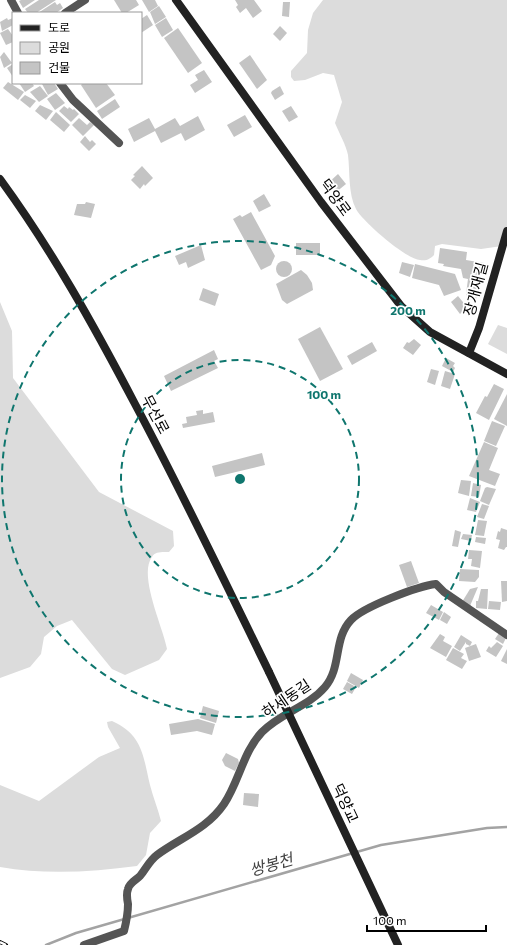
<svg xmlns="http://www.w3.org/2000/svg" width="507" height="945" viewBox="0 0 507 945" font-family="Commissioner,'Noto Sans KR',sans-serif">
	<style>
		.green { fill: #dcdcdc }
		.lines { fill: none; stroke-linecap: round; stroke-linejoin: round }
		.stream { stroke: #a3a3a3; stroke-width: 2.5 }
		.building { fill: #c4c4c4 }
		.street { stroke: #555; stroke-width: 8 }
		.secondary { stroke: #222; stroke-width: 8 }
		.rail-casing { stroke: #000; stroke-width: 4 }
		.rail { stroke: #fff; stroke-width: 2.5; stroke-dasharray: 8; stroke-linecap: butt }
		.secondary-bridge { stroke: #222; stroke-width: 8 }
		.ring { fill: none; stroke: #0f766e; stroke-width: 2; stroke-dasharray: 7 5 }
		.labels { text-anchor: middle; dominant-baseline: central; stroke-width: 3.5; stroke-linejoin: round; paint-order: stroke }
		.street-label { font-size: 15px; fill: #000; stroke: #fff }
		.water-label { font-size: 16px; font-style: italic; fill: #444; stroke: #fff }
		.centre { fill: #0f766e; stroke: #fff; stroke-width: 2 }
		.ring-label { font-size: 12px; text-anchor: middle; font-weight: bold; fill: #0f766e; stroke: #fff; stroke-width: 3.5; stroke-linejoin: round; paint-order: stroke }
	</style>
	<rect width="100%" height="100%" fill="#fff"/>
	<g class="green">
		<path d="M 323,0 L 507,0 L 507,231 L 502,246 L 481,249 L 442,244 L 435,246 L 434,255 C 430,259 427,261 420,260 C 406,259 363,222 356,209 C 348,194 350,171 348,155 C 346,145 339,133 335,123 L 342,102 L 334,75 L 323,73 L 305,80 L 294,81 L 291,77 L 291,71 L 307,53 L 308,30 L 313,13 Z"/>
		<path d="M 0,302 L 12,331 L 13,378 L 99,492 L 173,531 L 174,546 L 169,552 C 163,552 155,551 152,557 C 138,575 163,627 167,649 L 159,660 L 125,675 L 112,669 L 72,620 L 57,626 L 44,637 L 41,654 L 30,667 L 0,678 Z"/>
		<polygon points="498,325 507,328 507,354 488,344"/>
		<path d="M 112,721 C 143,735 143,756 150,785 C 153,797 158,809 161,821 L 150,833 L 146,855 L 137,866 C 92,872 45,875 0,867 L 0,785 L 39,801 L 99,757 L 120,748 L 108,727 L 107,722 Z"/>
	</g>
	<g class="lines">
		<polyline class="stream" points="46,945 76,933 381,845 487,828 507,827"/>
	</g>
	<g class="building">
		<polygon points="21,0 35,0 23,8 19,1"/>
		<polygon points="39,0 56,0 36,13 28,13 25,9"/>
		<polygon points="114,0 136,0 139,5 126,13 122,13"/>
		<polygon points="142,0 155,0 158,6 149,12"/>
		<polygon points="235,0 254,0 262,11 253,18 246,8 240,13 236,7 238,5"/>
		<polygon points="55,2 57,5 60,3 63,8 56,13 38,13"/>
		<polygon points="283,2 290,2 289,17 282,16"/>
		<polygon points="159,6 166,17 155,24 150,12"/>
		<polygon points="147,15 153,25 141,33 141,19"/>
		<polygon points="7,18 8,20 13,18 13,25 2,31 0,22"/>
		<polygon points="166,18 173,30 162,37 155,25"/>
		<polygon points="280,26 287,33 280,41 273,34"/>
		<polygon points="178,28 202,63 188,73 164,38"/>
		<polygon points="8,29 13,36 13,42 6,45 0,33"/>
		<polygon points="4,52 12,63 4,68 0,57"/>
		<polygon points="250,55 267,80 257,89 239,63"/>
		<polygon points="13,64 13,77 7,68"/>
		<polygon points="204,70 212,82 195,93 190,85 198,80 195,75"/>
		<polygon points="8,82 24,92 18,100 3,88"/>
		<polygon points="19,83 32,83 34,86 25,92"/>
		<polygon points="44,83 54,83 58,89 48,95 42,84"/>
		<polygon points="83,83 106,83 115,95 96,108 81,85"/>
		<polygon points="40,86 48,96 39,102 30,92"/>
		<polygon points="280,86 284,94 275,100 271,93 272,91"/>
		<polygon points="56,93 65,103 55,110 47,99"/>
		<polygon points="25,95 36,101 30,108 20,100"/>
		<polygon points="115,99 120,107 102,119 97,111"/>
		<polygon points="40,105 53,111 46,120 35,111"/>
		<polygon points="64,106 68,109 69,107 73,110 74,109 79,114 71,122 59,111"/>
		<polygon points="291,106 298,117 289,122 282,111"/>
		<polygon points="56,112 70,125 64,132 50,120"/>
		<polygon points="245,115 252,127 234,137 227,125"/>
		<polygon points="198,116 205,130 185,141 181,133 161,143 155,131 134,142 128,129 149,118 155,129 175,118 180,126"/>
		<polygon points="79,118 87,125 90,122 94,125 83,136 72,125"/>
		<polygon points="85,136 90,142 92,140 96,144 89,151 80,142"/>
		<polygon points="142,166 153,178 145,186 144,184 140,189 131,180 135,176 133,175"/>
		<polygon points="338,174 346,184 335,193 327,184"/>
		<polygon points="264,194 271,206 259,212 253,201"/>
		<polygon points="86,202 95,204 91,218 74,215 77,204 85,204"/>
		<polygon points="251,212 275,256 271,265 261,270 233,219 240,215 242,217"/>
		<rect x="296" y="243" width="24" height="12"/>
		<polygon points="201,245 205,260 188,268 186,262 179,265 175,256"/>
		<polygon points="440,248 467,252 466,260 484,263 483,275 480,275 476,300 469,299 466,294 468,279 463,278 461,269 443,266 444,264 438,263"/>
		<circle cx="284" cy="269" r="8"/>
		<polygon points="402,262 414,265 410,277 399,273"/>
		<polygon points="415,264 455,274 461,290 444,296 439,285 412,278"/>
		<polygon points="301,270 307,275 312,283 313,290 287,304 282,300 276,284"/>
		<polygon points="203,288 219,294 215,306 199,300"/>
		<polygon points="458,296 467,307 460,314 451,302"/>
		<polygon points="320,327 343,369 320,381 298,339"/>
		<polygon points="414,339 421,345 413,355 403,348 407,342 409,343"/>
		<polygon points="372,342 377,351 352,365 347,356"/>
		<polygon points="214,350 218,359 214,361 218,368 171,391 164,376"/>
		<polygon points="446,358 455,363 453,366 455,368 453,372 442,366"/>
		<polygon points="431,369 439,371 435,385 427,382"/>
		<polygon points="445,371 455,374 450,389 441,386"/>
		<polygon points="494,384 504,389 489,420 476,413 485,396 487,397"/>
		<polygon points="507,394 507,426 494,419"/>
		<polygon points="203,410 203,414 213,412 215,422 183,428 182,424 187,423 186,417 197,415 196,411"/>
		<polygon points="492,421 505,426 496,446 484,441"/>
		<polygon points="484,442 498,448 489,470 500,474 495,486 469,476"/>
		<polygon points="262,453 265,465 215,477 212,466"/>
		<polygon points="461,480 471,481 469,496 458,493"/>
		<polygon points="473,483 481,485 479,497 471,496"/>
		<polygon points="487,487 496,489 489,505 480,501 485,488"/>
		<polygon points="470,498 480,502 476,512 467,510"/>
		<polygon points="482,504 489,506 484,519 477,517"/>
		<polygon points="478,520 487,521 484,536 475,535"/>
		<polygon points="501,528 507,530 507,547 506,547 504,550 498,548 500,540 496,539 498,531 500,532"/>
		<polygon points="455,530 461,532 458,547 452,546"/>
		<polygon points="463,534 472,535 471,541 461,539"/>
		<polygon points="476,537 486,538 485,544 475,542"/>
		<polygon points="469,550 482,551 480,568 471,566 472,559 468,559"/>
		<polygon points="411,561 419,583 407,587 399,565"/>
		<polygon points="460,569 479,570 479,577 475,582 459,581"/>
		<polygon points="501,581 507,581 507,601 502,602"/>
		<polygon points="478,587 470,606 462,602 470,589"/>
		<polygon points="481,589 488,589 487,609 476,608 476,601 478,601"/>
		<polygon points="489,601 501,602 500,610 488,609"/>
		<polygon points="431,605 443,612 439,620 426,613"/>
		<polygon points="444,612 451,617 447,624 440,620"/>
		<polygon points="499,633 506,638 503,644 495,639"/>
		<polygon points="440,634 445,637 443,641 452,646 446,657 430,648"/>
		<polygon points="461,635 472,642 470,646 466,644 466,642 460,651 454,647"/>
		<polygon points="497,642 503,646 496,657 486,651 489,646 491,648"/>
		<polygon points="476,644 481,657 469,661 465,648"/>
		<polygon points="453,648 464,654 461,658 467,661 462,669 446,660"/>
		<polygon points="507,649 507,664 501,661"/>
		<polygon points="351,673 363,680 359,688 347,681"/>
		<polygon points="347,682 356,687 352,694 343,689"/>
		<polygon points="203,706 219,711 216,723 200,718"/>
		<polygon points="198,719 215,724 212,735 197,731 171,735 169,724"/>
		<polygon points="226,753 238,759 239,763 235,771 225,766 222,760"/>
		<polygon points="244,793 259,794 258,807 243,805"/>
	</g>
	<g class="lines">
		<g class="street">
			<polyline points="11,0 18,13"/>
			<polyline points="65,13 85,0"/>
			<polyline points="60,83 73,100 119,143"/>
			<path d="M 84,945 L 124,931 C 126,923 128,913 128,904 C 127,899 126,894 128,889 C 129,883 136,880 140,876 C 146,869 149,861 157,855 C 180,838 207,829 224,804 C 239,782 243,752 262,732 C 280,713 308,707 325,687 C 342,667 333,639 351,620 C 363,607 418,586 436,584 L 444,592 L 507,635"/>
		</g>
		<g class="secondary">
			<polyline points="176,0 321,202 401,306 430,332 507,374"/>
			<path d="M 0,179 C 52,250 94,326 135,404 C 182,492 225,582 269,672"/>
			<polyline points="469,353 479,328 507,231"/>
		</g>
		<g class="rail-casing">
			<polyline id="rail" points="0,942 6,945"/>
		</g>
		<use href="#rail" class="rail"/>
		<polyline class="secondary-bridge" points="269,672 398,945"/>
	</g>
	<g class="ring">
		<circle cx="240" cy="479" r="119"/>
		<circle cx="240" cy="479" r="238"/>
	</g>
	<g class="labels">
		<g class="street-label">
			<text transform="translate(336 197) rotate(54)">덕양로</text>
			<text transform="translate(475 289) rotate(-75)">장개재길</text>
			<text transform="translate(156 414) rotate(62)">무선로</text>
			<text transform="translate(286 698) rotate(-34)">하세동길</text>
			<text transform="translate(346 803) rotate(65)">덕양교</text>
		</g>
		<g class="water-label">
			<text transform="translate(271 864) rotate(-16)">쌍봉천</text>
		</g>
	</g>
	<circle cx="240" cy="479" r="6" class="centre"/>
	<g class="ring-label">
		<text x="408" y="315">200 m</text>
		<text x="324" y="399">100 m</text>
	</g>
	<rect x="12" y="12" width="130" height="72" fill="#ffffff" stroke="#999999"/>
	<rect x="20" y="25" width="20" height="6" fill="#222222" stroke="#999999"/>
	<text x="48" y="32" font-size="12" fill="#000000">도로</text>
	<rect x="20" y="42" width="20" height="12" fill="#dcdcdc" stroke="#999999"/>
	<text x="48" y="52" font-size="12" fill="#000000">공원</text>
	<rect x="20" y="62" width="20" height="12" fill="#c4c4c4" stroke="#999999"/>
	<text x="48" y="72" font-size="12" fill="#000000">건물</text>
	<path d="M367 925v6h119v-6" fill="none" stroke="#000000" stroke-width="2"/>
	<text x="373" y="925" font-size="12" fill="#000000" stroke="#ffffff" stroke-width="3" paint-order="stroke">100 m</text>
</svg>
